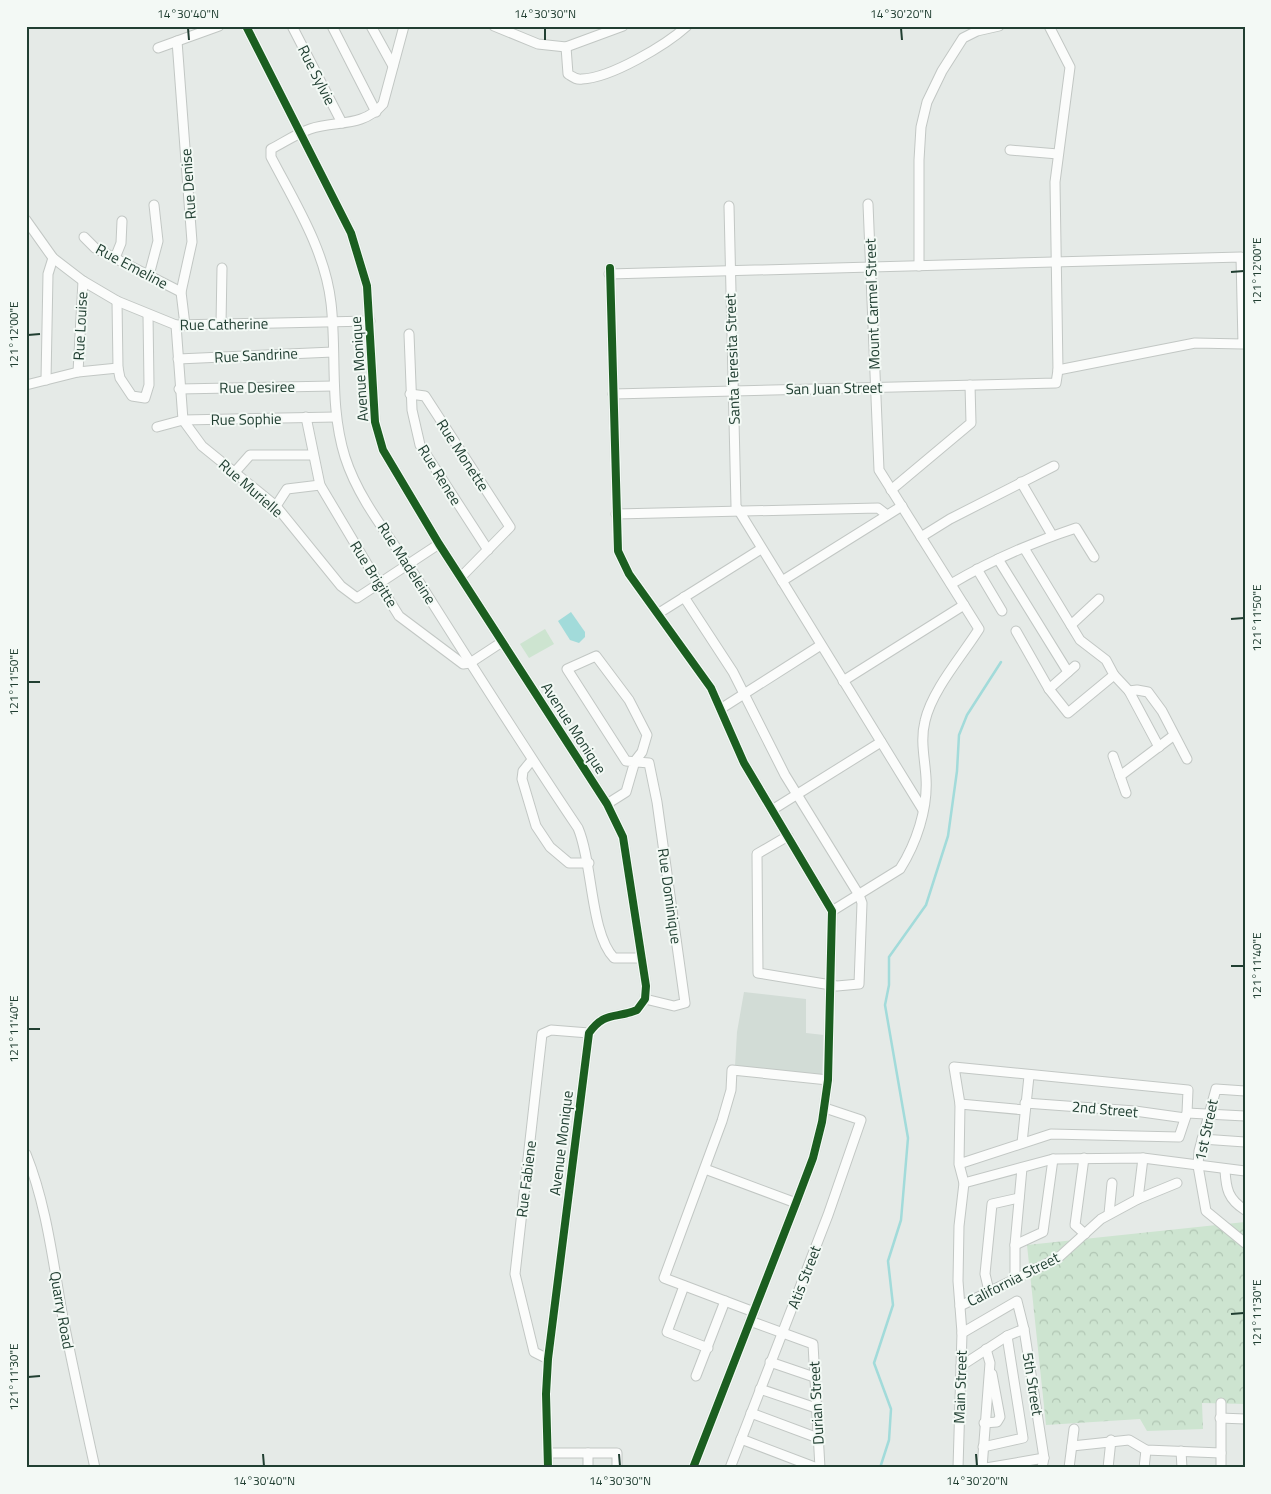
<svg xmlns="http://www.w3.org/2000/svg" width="1271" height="1494" viewBox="0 0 1271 1494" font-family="'Titillium Web',sans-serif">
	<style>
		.built { fill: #d2dcd6 }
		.forest { fill: url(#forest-crowns) }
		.green { fill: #cde4d0 }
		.water { fill: #a2dbda }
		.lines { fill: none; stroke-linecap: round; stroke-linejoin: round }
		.stream { stroke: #a2dbda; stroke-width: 2.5 }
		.minor-casing { stroke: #c2c7c4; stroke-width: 11 }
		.minor { stroke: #fbfcfb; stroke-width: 9 }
		.cycleway-casing { stroke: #f3f9f5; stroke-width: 11 }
		.cycleway { stroke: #1b5e20; stroke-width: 8 }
		.ticks { fill: none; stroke: #213f32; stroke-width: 2 }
		.labels { text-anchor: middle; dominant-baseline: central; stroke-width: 4; stroke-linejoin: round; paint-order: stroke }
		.street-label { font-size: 15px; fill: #213f32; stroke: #f3f9f5 }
		.neatline { fill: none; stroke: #213f32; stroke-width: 2 }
		.ticks-label { font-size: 12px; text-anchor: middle; fill: #213f32 }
	</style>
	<defs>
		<pattern id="forest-crowns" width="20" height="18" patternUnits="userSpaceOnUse" patternTransform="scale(1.25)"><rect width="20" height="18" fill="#cde4d0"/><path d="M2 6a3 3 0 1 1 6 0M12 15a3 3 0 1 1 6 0" fill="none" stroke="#b0c5b3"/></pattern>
	</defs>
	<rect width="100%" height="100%" fill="#e5eae7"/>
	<polygon class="built" points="744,992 806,999 806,1033 824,1035 822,1075 735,1066 737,1032"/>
	<polygon class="forest" points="1245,1222 1245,1404 1202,1403 1203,1429 1147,1431 1140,1419 1046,1425 1027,1245"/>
	<polygon class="green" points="545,629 554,644 529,658 520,644"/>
	<polygon class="water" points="571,612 585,632 585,637 579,643 570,640 558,621"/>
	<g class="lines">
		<polyline class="stream" points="880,1468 889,1440 891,1409 874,1363 893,1305 888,1261 901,1220 908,1138 885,1005 889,985 889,957 926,905 948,836 957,771 959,735 967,715 1001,662"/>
		<g class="minor-casing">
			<g id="minor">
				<path d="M 246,26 L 351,233 L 367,286 L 375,422 L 383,450 L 439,544 L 607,804 L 623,837 L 646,986 L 645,999 L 637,1010 C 615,1019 605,1011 589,1033 L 548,1359 L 546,1394 L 548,1468"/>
				<polyline points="292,26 342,123"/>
				<polyline points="332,26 376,112"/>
				<polyline points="371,26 393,66"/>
				<path d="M 404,26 L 383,104 C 362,128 337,120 310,129 C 296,134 283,143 271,149 L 271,157 C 295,203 325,250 331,303 C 337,354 329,406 345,457 C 359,501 391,538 416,577 C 469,661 522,745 578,828 C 593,863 590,933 614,958 L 641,958"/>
				<polyline points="494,26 538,44 566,47 623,26"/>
				<polyline points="177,41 192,242 181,292 185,325"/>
				<path d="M 566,47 L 568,74 C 573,77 576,80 582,79 C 611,78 666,45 687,26"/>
				<polyline points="158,48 219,26"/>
				<polyline points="1010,150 1058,154"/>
				<polyline points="729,206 736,506 923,810"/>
				<polyline points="26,220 53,258 83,281 117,301 176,325 370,321"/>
				<polyline points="84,237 95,248 181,292"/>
				<polyline points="115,258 121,243 122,221"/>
				<polyline points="919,266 919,160 921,127 927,102 942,71 963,38 977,31 999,26"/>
				<polyline points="610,268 618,551 629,574 711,688 744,763 832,911 828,1080 822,1122 813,1158 796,1203 693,1468"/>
				<polyline points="609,274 1241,257 1243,344 1195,343 1058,370"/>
				<polyline points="149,275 158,241 154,205"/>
				<polyline points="117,301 118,368 120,378 132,396 145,398 149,385 148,315"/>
				<polyline points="221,324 222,268"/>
				<polyline points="176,325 183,420 202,446 276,506 341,586 357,598 439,544"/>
				<polyline points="409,334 412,410 420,445 488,550"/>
				<polyline points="178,359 333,352"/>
				<polyline points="78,372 83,281"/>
				<polyline points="46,380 48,274 53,258"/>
				<polyline points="26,385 78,372 118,368"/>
				<polyline points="179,389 334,386"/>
				<polyline points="410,394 425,396 510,527 461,577"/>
				<polyline points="613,394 1056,383 1058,370 1055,182 1070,67 1049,26"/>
				<polyline points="306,417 320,485 379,584 399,616 463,664 470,663 502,642"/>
				<polyline points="157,427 183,420 336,417"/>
				<polyline points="235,472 250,455 313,455"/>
				<polyline points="1021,482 1052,535"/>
				<polyline points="891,490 971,423 970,385"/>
				<polyline points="276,506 287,489 320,485"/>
				<polyline points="616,514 878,508 887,515"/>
				<polyline points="921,537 950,519 1054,466"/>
				<polyline points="998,559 1068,672"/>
				<polyline points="977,569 1002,611"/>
				<polyline points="782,581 902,506"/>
				<path d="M 951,584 C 990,561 1033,542 1076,528 L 1094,557"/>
				<polyline points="684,597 733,672 785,775 859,895 862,903 859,984 837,986 758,973 757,854 788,836"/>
				<polyline points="659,613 761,549"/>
				<polyline points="1071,625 1099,599"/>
				<polyline points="1016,631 1049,689 1068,713 1114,675 1106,660 1080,640 1024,548"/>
				<polyline points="1114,675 1129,691 1159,747"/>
				<polyline points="843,681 964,605"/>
				<polyline points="1049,689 1075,666"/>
				<polyline points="1129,691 1137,690 1148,692 1162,711 1187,759"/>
				<polyline points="722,708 821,645"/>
				<polyline points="1113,756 1126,793"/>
				<polyline points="532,760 523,771 522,779 536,826 550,847 569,863 589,863"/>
				<polyline points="1120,776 1173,736"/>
				<polyline points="607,804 626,792 635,761 642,752 647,735 629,700 596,656 567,669 626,761 649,763 657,802 685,1003 674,1006 645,999"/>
				<polyline points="772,810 881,742"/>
				<path d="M 832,911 L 900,869 C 916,844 928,809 926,778 C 925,759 920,741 925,721 C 932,690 962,656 979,629 L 879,470 L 868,204"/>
				<polyline points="1245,1091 1216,1089 1199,1151 1198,1166 1206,1211 1245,1243"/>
				<polyline points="1025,1103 1135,1111 1185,1118"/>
				<polyline points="960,1104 1025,1110"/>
				<polyline points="1187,1113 1245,1116"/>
				<polyline points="1202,1139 1245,1142"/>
				<polyline points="1022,1143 1029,1076"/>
				<path d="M 26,1154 C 47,1206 53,1263 63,1318 C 73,1368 84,1418 95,1468"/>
				<polyline points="1084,1158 1075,1225 1085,1234"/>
				<polyline points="705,1169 796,1203"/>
				<path d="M 1225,1170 C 1226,1189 1228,1199 1245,1210"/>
				<polyline points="964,1183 1053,1159 1143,1158 1245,1171"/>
				<polyline points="1138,1199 1143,1158"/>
				<polyline points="1109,1214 1112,1183"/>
				<polyline points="1015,1245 1043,1232 1053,1159"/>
				<polyline points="1015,1280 1015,1245 1022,1168"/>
				<polyline points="684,1286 667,1332 708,1348"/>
				<polyline points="989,1291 985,1274 992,1204 1019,1198"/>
				<polyline points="960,1306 1058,1258 1101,1219 1138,1199 1177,1183"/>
				<polyline points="754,1312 664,1278 722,1121 731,1090 732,1070 828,1080"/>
				<polyline points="750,1321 813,1344 820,1468"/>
				<polyline points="962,1333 1017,1301 1024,1329 1044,1458 1042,1468"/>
				<polyline points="548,1359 534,1352 515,1274 542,1034 551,1030 589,1033"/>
				<polyline points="770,1362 814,1377"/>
				<polyline points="961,1366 1007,1336 1024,1329"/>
				<polyline points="696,1376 725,1301"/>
				<polyline points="760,1389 816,1408"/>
				<polyline points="1221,1403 1221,1468"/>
				<polyline points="751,1413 818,1438"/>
				<polyline points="1220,1418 1245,1419"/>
				<polyline points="984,1423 997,1422 1000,1417 992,1374"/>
				<polyline points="741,1439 817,1468"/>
				<polyline points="1072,1446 1129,1440 1146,1450 1221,1453"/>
				<polyline points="983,1447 1023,1438 1007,1336"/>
				<polyline points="1181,1451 1182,1468"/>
				<polyline points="548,1453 617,1453 617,1468"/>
				<polyline points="588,1468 588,1453"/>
				<polyline points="730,1468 828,1215 861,1120 825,1108"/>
				<polyline points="958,1468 962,1333 958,1281 959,1226 964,1183 959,1164 960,1104 954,1067 1188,1090 1187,1113 1179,1137 1051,1134 959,1164"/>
				<polyline points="982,1468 990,1363 986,1349"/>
				<polyline points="986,1468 1044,1458"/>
				<polyline points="1069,1468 1074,1429"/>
				<polyline points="1108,1468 1111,1440"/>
				<polyline points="1144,1468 1146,1450"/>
			</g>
		</g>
		<use href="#minor" class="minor"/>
		<g class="cycleway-casing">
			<g id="cycleway">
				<path d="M 246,26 L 351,233 L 367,286 L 375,422 L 383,450 L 439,544 L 607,804 L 623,837 L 646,986 L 645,999 L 637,1010 C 615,1019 605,1011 589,1033 L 548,1359 L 546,1394 L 548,1468"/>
				<polyline points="610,268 618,551 629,574 711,688 744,763 832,911 828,1080 822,1122 813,1158 796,1203 693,1468"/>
			</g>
		</g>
		<use href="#cycleway" class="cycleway"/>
	</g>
	<path class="ticks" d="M 188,28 L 189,40M 545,28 L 545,40M 901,28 L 902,40M 1231,272 L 1244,271M 28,335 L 40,334M 1231,619 L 1244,618M 28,682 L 40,682M 1231,966 L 1244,966M 28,1029 L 40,1029M 1231,1314 L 1244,1313M 28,1377 L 40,1376M 263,1454 L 264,1466M 619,1454 L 620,1466M 976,1454 L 977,1466"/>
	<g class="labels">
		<g class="street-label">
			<text transform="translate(317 75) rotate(63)">Rue Sylvie</text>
			<text transform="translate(188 184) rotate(-94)">Rue Denise</text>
			<text transform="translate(132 266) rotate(28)">Rue Emeline</text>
			<text transform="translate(872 304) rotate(-92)">Mount Carmel Street</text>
			<text transform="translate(224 324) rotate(-1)">Rue Catherine</text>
			<text transform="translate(80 326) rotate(-87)">Rue Louise</text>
			<text transform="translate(256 355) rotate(-3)">Rue Sandrine</text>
			<text transform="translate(732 359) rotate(-92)">Santa Teresita Street</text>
			<text transform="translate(359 369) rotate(-94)">Avenue Monique</text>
			<text transform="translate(257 387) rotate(-1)">Rue Desiree</text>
			<text transform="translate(834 388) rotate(-1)">San Juan Street</text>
			<text transform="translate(246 419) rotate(-1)">Rue Sophie</text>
			<text transform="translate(463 455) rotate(57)">Rue Monette</text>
			<text transform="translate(440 475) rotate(58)">Rue Renee</text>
			<text transform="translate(251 488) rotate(41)">Rue Murielle</text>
			<text transform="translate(407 563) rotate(57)">Rue Madeleine</text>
			<text transform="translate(374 574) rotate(58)">Rue Brigitte</text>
			<text transform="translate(574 728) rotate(57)">Avenue Monique</text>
			<text transform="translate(670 896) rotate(82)">Rue Dominique</text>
			<text transform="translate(1105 1109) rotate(5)">2nd Street</text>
			<text transform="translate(1206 1130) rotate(-78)">1st Street</text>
			<text transform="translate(561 1143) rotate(-83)">Avenue Monique</text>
			<text transform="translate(526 1179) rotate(-83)">Rue Fabiene</text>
			<text transform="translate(804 1277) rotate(-69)">Atis Street</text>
			<text transform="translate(1013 1279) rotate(-27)">California Street</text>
			<text transform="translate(62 1310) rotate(80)">Quarry Road</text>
			<text transform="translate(1033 1384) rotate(81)">5th Street</text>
			<text transform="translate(960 1387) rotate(-88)">Main Street</text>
			<text transform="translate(816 1403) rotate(-93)">Durian Street</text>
		</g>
	</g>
	<rect width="1271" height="1494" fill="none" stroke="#f3f9f5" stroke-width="55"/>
	<rect x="28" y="28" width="1216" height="1438" class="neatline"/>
	<g class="ticks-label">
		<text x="188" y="18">14°30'40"N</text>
		<text x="545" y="18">14°30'30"N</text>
		<text x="901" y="18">14°30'20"N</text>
		<text transform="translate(1257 271) rotate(-90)" y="4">121°12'00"E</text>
		<text transform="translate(14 335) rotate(-90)" y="4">121°12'00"E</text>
		<text transform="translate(1257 618) rotate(-90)" y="4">121°11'50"E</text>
		<text transform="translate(14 682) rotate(-90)" y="4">121°11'50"E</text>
		<text transform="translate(1257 966) rotate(-90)" y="4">121°11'40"E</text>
		<text transform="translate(14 1029) rotate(-90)" y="4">121°11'40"E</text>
		<text transform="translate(1257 1313) rotate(-90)" y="4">121°11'30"E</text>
		<text transform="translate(14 1377) rotate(-90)" y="4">121°11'30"E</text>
		<text x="264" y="1485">14°30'40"N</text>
		<text x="620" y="1485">14°30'30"N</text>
		<text x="977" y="1485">14°30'20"N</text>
	</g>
</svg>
